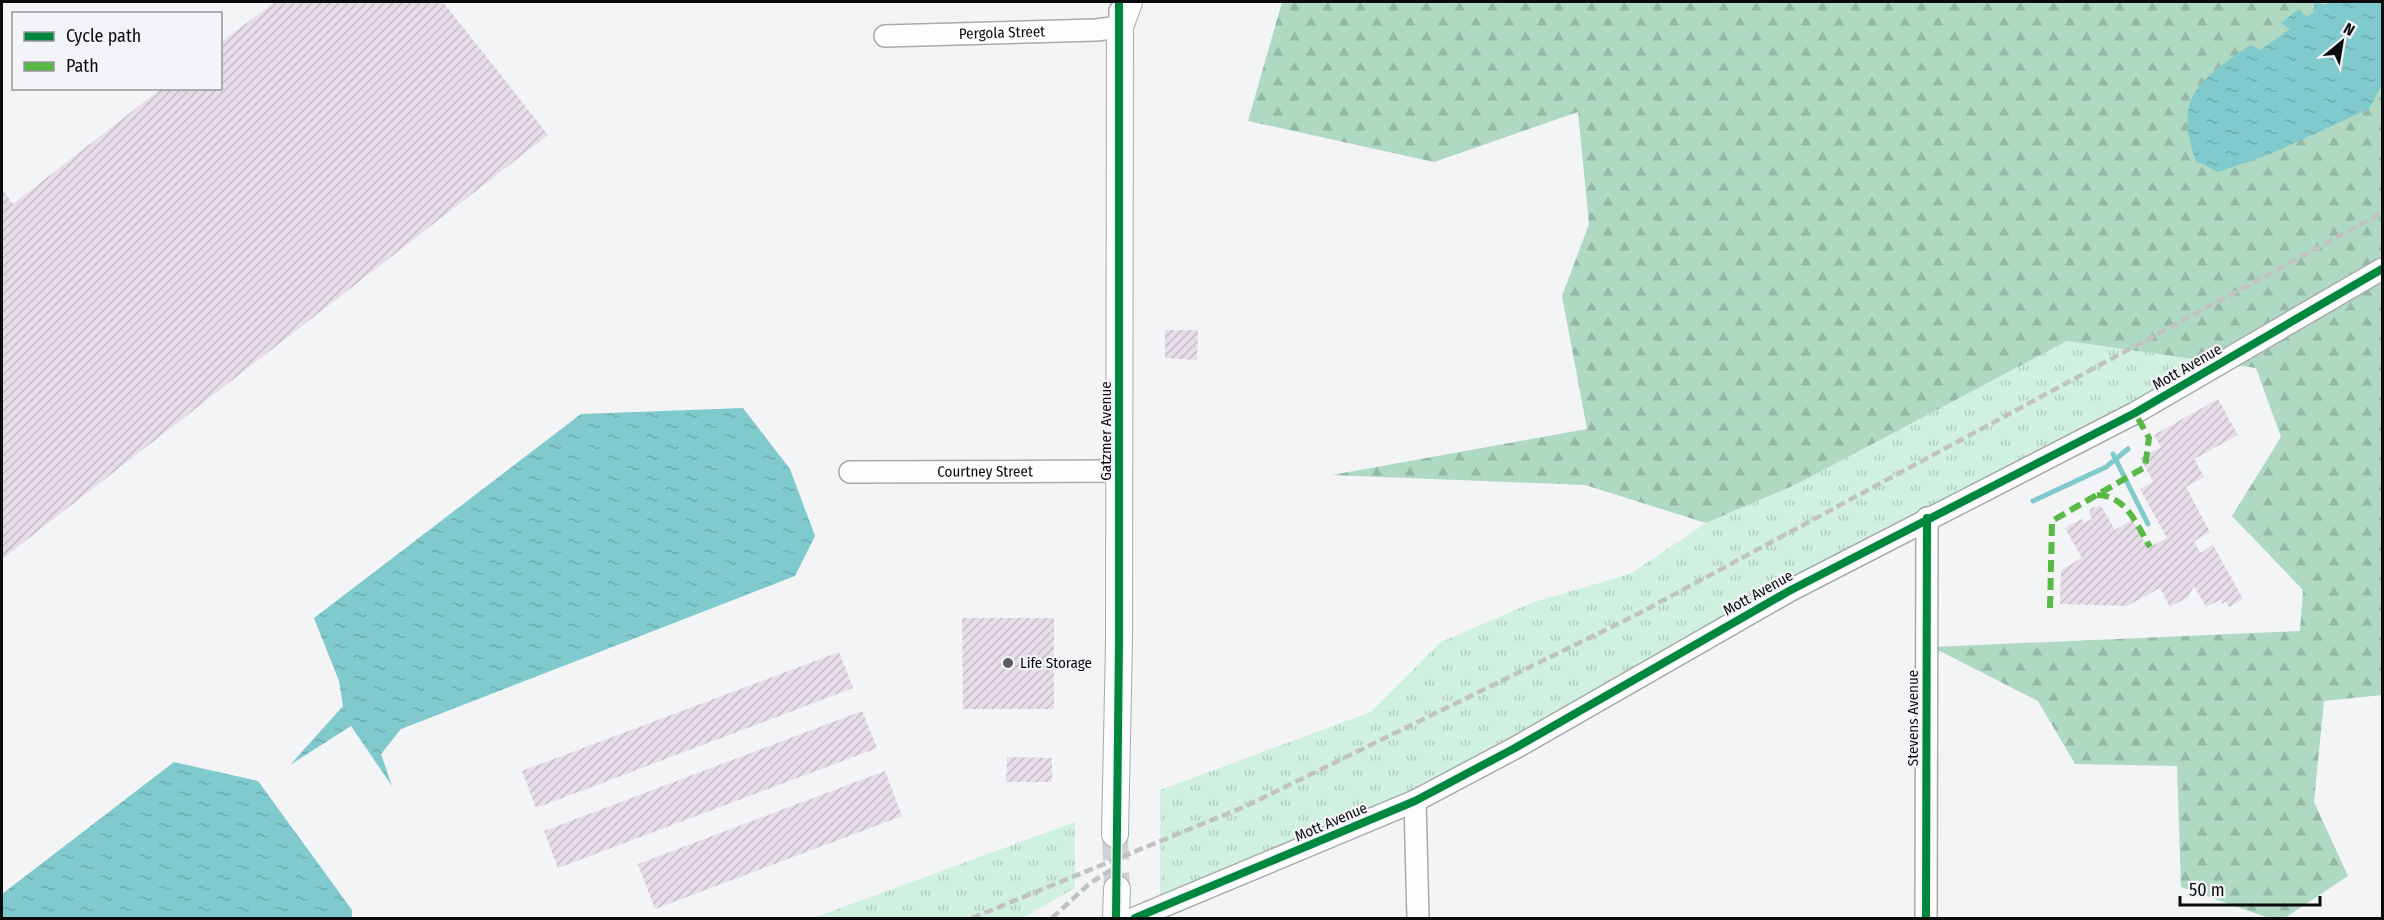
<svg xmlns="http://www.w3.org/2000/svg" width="2384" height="920" viewBox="0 0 2384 920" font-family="'Fira Sans Condensed',sans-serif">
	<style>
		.grass { fill: url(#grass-tufts) }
		.forest { fill: url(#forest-firs) }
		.water { fill: url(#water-ripples) }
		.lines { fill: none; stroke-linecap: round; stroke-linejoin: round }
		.stream { stroke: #80cacd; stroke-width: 5 }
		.building { fill: url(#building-hatch) }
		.tertiary-tunnel { stroke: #d0d1d3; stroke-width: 26; stroke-dasharray: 26 13; stroke-linecap: butt }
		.minor-casing { stroke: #a9aaab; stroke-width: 24 }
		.tertiary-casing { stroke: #a9aaab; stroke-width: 28 }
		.minor { stroke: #fdfdfe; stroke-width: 21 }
		.tertiary { stroke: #fdfdfe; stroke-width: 26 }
		.rail { stroke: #c1c2c2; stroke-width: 4.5; stroke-dasharray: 9 4.5; stroke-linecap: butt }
		.quiet { stroke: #58b947; stroke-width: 6; stroke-dasharray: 12 6; stroke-linecap: butt }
		.cycleway-casing { stroke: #f2f4f7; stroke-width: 11 }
		.cycleway { stroke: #00873e; stroke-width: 8 }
		.poi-dot { fill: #5c5d5f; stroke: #f2f4f7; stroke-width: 2 }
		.labels { text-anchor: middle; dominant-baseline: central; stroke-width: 4.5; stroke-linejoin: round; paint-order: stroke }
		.street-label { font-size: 15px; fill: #0b0c0d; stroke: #f2f4f7 }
		.poi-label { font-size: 15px; fill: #0b0c0d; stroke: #f2f4f7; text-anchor: start }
	</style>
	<defs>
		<pattern id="grass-tufts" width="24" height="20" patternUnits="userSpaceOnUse" patternTransform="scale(1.5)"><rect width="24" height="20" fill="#d0f1df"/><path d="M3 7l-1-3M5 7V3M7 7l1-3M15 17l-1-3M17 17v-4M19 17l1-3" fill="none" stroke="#b1cdbe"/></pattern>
		<pattern id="forest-firs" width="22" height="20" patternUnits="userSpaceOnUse" patternTransform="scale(1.5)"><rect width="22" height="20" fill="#afd9c3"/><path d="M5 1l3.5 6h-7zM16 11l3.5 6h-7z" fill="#95b9a6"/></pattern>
		<pattern id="water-ripples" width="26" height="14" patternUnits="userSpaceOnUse" patternTransform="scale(1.5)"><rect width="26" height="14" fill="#80cacd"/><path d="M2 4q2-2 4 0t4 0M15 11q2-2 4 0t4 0" fill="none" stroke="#6dacaf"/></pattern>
		<pattern id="building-hatch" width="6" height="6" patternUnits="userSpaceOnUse" patternTransform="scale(1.5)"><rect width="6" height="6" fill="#e6dde9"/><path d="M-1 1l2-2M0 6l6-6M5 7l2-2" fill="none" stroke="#c4bcc7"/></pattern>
	</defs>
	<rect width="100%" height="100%" fill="#f3f4f6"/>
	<g class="grass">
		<polygon points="2067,341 2220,363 1411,800 1160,899 1160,790 1371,712 1441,642 1534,602 1630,574 1706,523 1797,484"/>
		<polygon points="1075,822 1075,888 1023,918 813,918"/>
	</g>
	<polygon class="forest" points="1282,2 2382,2 2382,695 2324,701 2314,802 2348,876 2285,918 2269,918 2181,887 2177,766 2075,764 2038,701 1932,647 2300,631 2303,590 2232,516 2281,437 2256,368 2067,341 1797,484 1706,523 1585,485 1332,475 1587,429 1562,296 1589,224 1578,112 1434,162 1248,121"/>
	<g class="water">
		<path d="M 2314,2 L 2324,5 L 2330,2 L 2382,2 L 2382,85 L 2369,109 L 2268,155 L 2218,172 L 2196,161 C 2172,95 2201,80 2250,45 L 2260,50 L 2290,29 L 2281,23 L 2299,9 L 2307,17 L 2315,11 Z"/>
		<polygon points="743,408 790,469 815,536 795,576 401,729 381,754 392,786 351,726 290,765 343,706 339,681 314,618 581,414"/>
		<polygon points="174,762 258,781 352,910 352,918 2,918 2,894"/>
	</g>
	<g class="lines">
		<g class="stream">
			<polyline points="2113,454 2148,524"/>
			<polyline points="2033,501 2106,467 2128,449"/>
		</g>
	</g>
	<g class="building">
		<polygon points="275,2 443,2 548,135 2,559 2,189 13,204 162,88 220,88 220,43"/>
		<polygon points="1165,330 1198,330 1197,360 1165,358"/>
		<polygon points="2218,399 2238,435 2194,459 2204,477 2186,487 2210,532 2194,541 2200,553 2213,545 2243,599 2229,607 2226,601 2222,604 2220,600 2206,607 2194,586 2188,597 2170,607 2160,588 2127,606 2060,604 2061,570 2082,558 2065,528 2082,519 2084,523 2092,519 2089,514 2091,508 2100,506 2103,509 2115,530 2132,520 2148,548 2167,538 2140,489 2153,481 2140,458 2161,447 2154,435"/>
		<polygon points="962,618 1054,618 1054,709 963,709"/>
		<polygon points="839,652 853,688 536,808 522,771"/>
		<polygon points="862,711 877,748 558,868 544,831"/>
		<polygon points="1007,757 1052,758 1052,782 1006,782"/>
		<polygon points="885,771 902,816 655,909 638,864"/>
	</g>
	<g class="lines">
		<polyline class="tertiary-tunnel" points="1115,834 1117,889"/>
		<g class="minor-casing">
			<g id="minor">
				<path id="s1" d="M 885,36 L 1096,30 L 1120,27 L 1120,11"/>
				<path id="s2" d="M 850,472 L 1119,471"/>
				<polyline points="1415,801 1418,918"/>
				<polyline points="1135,918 1415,801 1515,748 1789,591 2135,413 2382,269"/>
				<polyline points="1926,918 1927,518"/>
			</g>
		</g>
		<g class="tertiary-casing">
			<g id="tertiary">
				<polyline points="1115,834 1119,643 1120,27 1129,2"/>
				<polyline points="1116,918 1117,889"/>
			</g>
		</g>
		<use href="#minor" class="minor"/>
		<use href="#tertiary" class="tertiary"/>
		<g class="rail">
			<polyline points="972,918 1244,807 1636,615 2382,213"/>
			<polyline points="1052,918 1089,884 1117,866"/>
		</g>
		<g class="quiet">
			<path d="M 2097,495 C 2126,495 2137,525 2150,547"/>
			<polyline points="2050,608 2052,521 2145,467 2149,438 2135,413"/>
		</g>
		<g class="cycleway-casing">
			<g id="cycleway">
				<polyline points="1116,918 1119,643 1119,2"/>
				<polyline points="1135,918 1415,801 1515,748 1789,591 2135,413 2382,269"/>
				<polyline points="1926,918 1927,518"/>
			</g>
		</g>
		<use href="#cycleway" class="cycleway"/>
	</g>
	<circle class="poi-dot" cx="1008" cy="663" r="6"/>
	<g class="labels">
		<g class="street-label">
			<text stroke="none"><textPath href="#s1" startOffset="117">Pergola Street</textPath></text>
			<text transform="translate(2187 367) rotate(-30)">Mott Avenue</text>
			<text transform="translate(1106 431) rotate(-90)">Gatzmer Avenue</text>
			<text stroke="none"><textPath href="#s2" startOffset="135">Courtney Street</textPath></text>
			<text transform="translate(1758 593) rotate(-29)">Mott Avenue</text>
			<text transform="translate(1913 718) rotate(-90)">Stevens Avenue</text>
			<text transform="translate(1331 822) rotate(-23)">Mott Avenue</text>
		</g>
		<g class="poi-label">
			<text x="1020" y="663">Life Storage</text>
		</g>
	</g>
	<rect width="2384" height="920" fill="none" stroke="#0b0c0d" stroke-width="6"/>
	<rect x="12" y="12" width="210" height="78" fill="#f2f4f7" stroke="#969799" stroke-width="1.5"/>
	<rect x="24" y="32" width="30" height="9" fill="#00873e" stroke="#969799" stroke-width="1.5"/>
	<text x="66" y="42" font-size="18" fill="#0b0c0d">Cycle path</text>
	<rect x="24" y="62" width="30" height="9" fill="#58b947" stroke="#969799" stroke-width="1.5"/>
	<text x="66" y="72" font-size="18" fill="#0b0c0d">Path</text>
	<g transform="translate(2342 42) rotate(30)" stroke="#f2f4f7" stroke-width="4.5" paint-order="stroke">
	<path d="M0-4.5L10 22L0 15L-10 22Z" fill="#0b0c0d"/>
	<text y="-9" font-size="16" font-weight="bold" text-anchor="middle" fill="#0b0c0d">N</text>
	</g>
	<path d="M2180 896v9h140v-9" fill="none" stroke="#0b0c0d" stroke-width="3"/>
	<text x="2189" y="896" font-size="18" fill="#0b0c0d" stroke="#f2f4f7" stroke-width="4.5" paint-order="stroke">50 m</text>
</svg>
